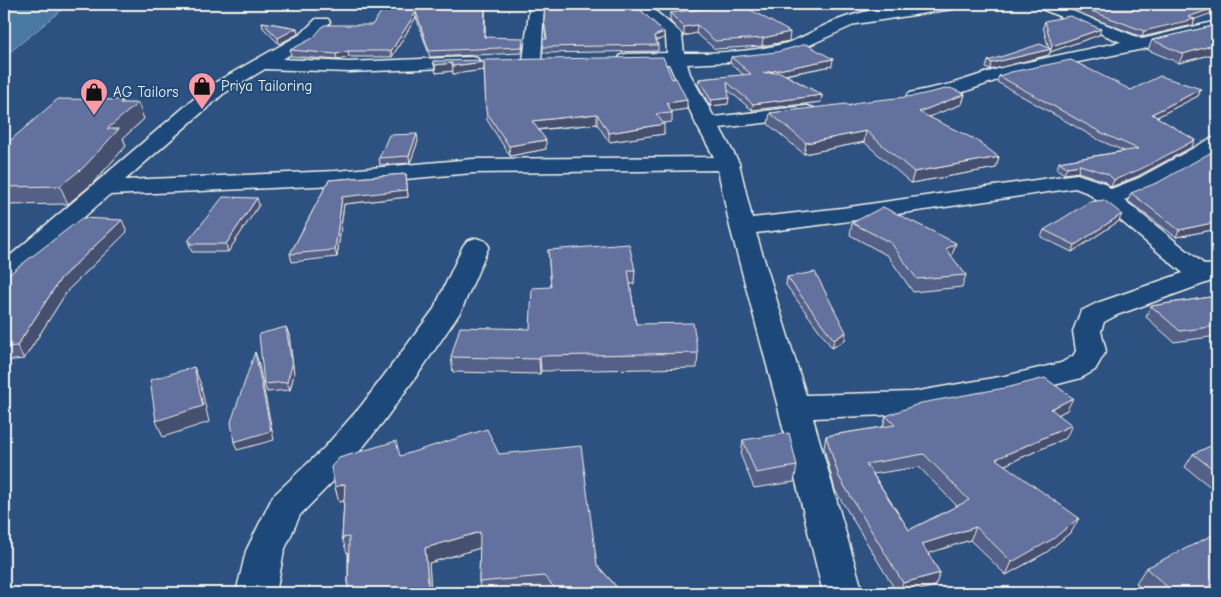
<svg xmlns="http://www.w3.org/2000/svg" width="1221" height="597" viewBox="0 0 1221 597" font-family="'Comic Neue',sans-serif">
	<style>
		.water { fill: #4878a4; stroke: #8da8bf }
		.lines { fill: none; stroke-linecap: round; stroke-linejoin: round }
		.minor-casing { stroke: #f4f1e8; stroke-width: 3 }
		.minor { fill: #1f4a7a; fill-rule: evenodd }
		.wall { fill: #556188; stroke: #f4f1e8; fill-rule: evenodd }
		.shaded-wall { fill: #454f6f; stroke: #f4f1e8 }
		.building { fill: #63719e; stroke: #f4f1e8; fill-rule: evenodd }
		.labels { text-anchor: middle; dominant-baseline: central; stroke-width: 4; stroke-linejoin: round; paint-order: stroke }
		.far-poi-label { font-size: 15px; fill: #f4f1e8; stroke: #1f4a7a; text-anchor: start }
	</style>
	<rect width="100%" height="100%" fill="#2d5281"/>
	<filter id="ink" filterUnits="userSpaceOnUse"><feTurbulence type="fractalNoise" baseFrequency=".02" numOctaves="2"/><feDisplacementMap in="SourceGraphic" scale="10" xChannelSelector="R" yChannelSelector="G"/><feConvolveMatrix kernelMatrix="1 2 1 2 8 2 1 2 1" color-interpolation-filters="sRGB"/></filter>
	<g filter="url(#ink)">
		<polygon class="water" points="4,4 69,4 4,57"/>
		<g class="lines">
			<g class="minor-casing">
				<g id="minor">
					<polygon points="530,4 542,4 544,6 541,61 538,65 532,66 526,65 523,61"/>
					<path d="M 631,4 L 647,4 L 680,32 L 682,36 L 684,53 C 718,53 754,52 787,43 C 804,38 819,27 835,21 C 873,6 920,1 960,4 L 957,7 L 952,9 L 856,24 L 801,49 L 768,57 L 728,62 L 687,64 L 690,74 L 714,117 L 807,106 L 814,108 L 817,112 L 814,116 L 807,118 L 720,128 L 739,163 L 752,218 L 842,208 L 1077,174 L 1104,183 L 1111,189 L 1139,178 L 1210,139 L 1217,137 L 1217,152 L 1155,188 L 1124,200 L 1205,265 L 1217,264 L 1217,279 L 1117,315 L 1104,322 L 1101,331 L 1106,351 L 1095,370 L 1081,378 L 1005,398 L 913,414 L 813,418 L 863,593 L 823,593 L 778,407 L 730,227 L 718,170 L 473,173 L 336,185 L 109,195 L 13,280 L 4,282 L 4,261 L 209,86 L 301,34 L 316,19 L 328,19 L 330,22 L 313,42 L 282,59 L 349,62 L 471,57 L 477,58 L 480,62 L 477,66 L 471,67 L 349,72 L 265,69 L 223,94 L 125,180 L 336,171 L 473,159 L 714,157 L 696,124 L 669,64 L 627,64 L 621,63 L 618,59 L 621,55 L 627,54 L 667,53 L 666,37 ZM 1075,188 L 1088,193 L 1183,273 L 1097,303 L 1081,311 L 1073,331 L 1076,351 L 1073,356 L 1061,363 L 1005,376 L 913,392 L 806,395 L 756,233 L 842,222 Z"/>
					<polygon points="716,4 757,4 754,7 749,9 704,15 699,13 696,10 699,7"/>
					<polygon points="1034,4 1055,4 1142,39 1217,21 1217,31 1148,48 1009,76 955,95 916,103 909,101 906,97 909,93 951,84 1004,67 1121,42 1037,7"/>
					<polygon points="476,238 485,241 489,246 461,311 423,367 383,422 348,466 300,515 284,551 276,593 236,593 246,551 273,496 324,448 361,406 401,353 434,309 463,246 467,241"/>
				</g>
			</g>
			<use href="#minor" class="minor"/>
		</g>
		<g class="wall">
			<polygon points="392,4 485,4 485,37 523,44 522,53 430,57 416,17 392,57 349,57 337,60 291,56 290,50 372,25"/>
			<polygon points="544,4 634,4 664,32 664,38 656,41 658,45 658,51 543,53 543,47 546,39 544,21 545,5"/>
			<polygon points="649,4 708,4 657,10"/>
			<polygon points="1056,4 1217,4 1195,19 1193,25 1142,37"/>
			<polygon points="670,13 789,41 762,46 715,49 696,33 684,36 670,21"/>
			<polygon points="1045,21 1099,35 1050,52 1049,55 990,70 986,68 988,61 1049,49 1043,27"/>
			<polygon points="262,22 297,28 298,34 279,44 263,28"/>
			<polygon points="1217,25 1217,53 1179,63 1148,50 1152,40"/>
			<polygon points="731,57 832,66 786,75 822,95 821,102 752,110 728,90 728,104 710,106 698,85 699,79 744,75 730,63"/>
			<polygon points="433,61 672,79 687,109 672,111 672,122 663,123 664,134 609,142 597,124 539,130 546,149 510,156 487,120 484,70 453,74 453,71 436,73"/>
			<polygon points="999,76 1131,90 1201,89 1198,96 1157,117 1192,147 1138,176 1111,187 1105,181 1078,172 1064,174 1057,169 1059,162 1124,151 1099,140 997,82"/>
			<polygon points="965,94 962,104 929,117 999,157 996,168 911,183 864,142 804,154 768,124 770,113"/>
			<polygon points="124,103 144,119 123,138 126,146 92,184 68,204 4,205 4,146"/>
			<polygon points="418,141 410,163 380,165 379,158"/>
			<polygon points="406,174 408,197 344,204 337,257 292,262 290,254 329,180"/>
			<polygon points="1131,193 1217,229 1176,237 1128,201"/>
			<polygon points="259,205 228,252 192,252 188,241"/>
			<polygon points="1119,221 1072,252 1041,237 1044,230"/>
			<polygon points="852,223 952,255 951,256 966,275 962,287 913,292 888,256 850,235"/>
			<polygon points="127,232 68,290 24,359 4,361 4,278"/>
			<polygon points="548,250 635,270 634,284 630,284 636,324 698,353 697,368 541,371 540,374 453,372 451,357 530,329 551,287"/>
			<polygon points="787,277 845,340 832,348 786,285"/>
			<polygon points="1217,296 1217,336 1174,342 1146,317 1151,306"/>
			<polygon points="286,327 289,335 294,374 290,390 267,392 264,384"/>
			<path d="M 1067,410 L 1059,414 L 1066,438 L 1005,465 L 1072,531 L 1047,552 L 1006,575 L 970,540 L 928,553 L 940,573 L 935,586 L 906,593 L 897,593 L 835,490 L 824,448 L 826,436 L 883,427 L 886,416 ZM 919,467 L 957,506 L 909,530 L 873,474 Z"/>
			<polygon points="1217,436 1217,492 1185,467 1193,454 1214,445 1213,444"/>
			<polygon points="743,440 797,466 794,482 754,488 741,456"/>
			<polygon points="499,454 622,593 548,593 546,590 516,593 481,593 479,582 480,548 429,563 431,593 348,593 348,552 347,553 342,538 344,500 339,502 335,487 400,456"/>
			<polygon points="1146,568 1217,593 1146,593 1136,583"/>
		</g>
		<g class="shaded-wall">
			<polygon points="485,4 485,43 484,37"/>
			<polygon points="657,4 708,4 657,10"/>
			<polygon points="1217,7 1217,11 1193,20 1195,19 1193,25 1142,37 1144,31"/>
			<polygon points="416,12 416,17 392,57 391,51"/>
			<polygon points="697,25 696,33 684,36 684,27"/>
			<polygon points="297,28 298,34 279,44 278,38"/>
			<polygon points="1101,29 1099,35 1050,52 1052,46"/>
			<polygon points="664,32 664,38 654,41 654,36"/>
			<polygon points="790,32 789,41 762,46 763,38"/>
			<polygon points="1217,44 1217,53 1179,63 1183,54"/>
			<polygon points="1051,49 1049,55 990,70 992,63"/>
			<polygon points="348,51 349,57 337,60 336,54"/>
			<polygon points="833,59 832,66 762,79 763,73"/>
			<polygon points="484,62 484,70 453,74 452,66"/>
			<polygon points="452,63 453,71 436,73 435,65"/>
			<polygon points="1201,89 1198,96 1149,121 1152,114"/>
			<polygon points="965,94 962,104 916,122 919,112"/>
			<polygon points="822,95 821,102 752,110 753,104"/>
			<polygon points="729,98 728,104 710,106 711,100"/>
			<polygon points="122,100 127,112 138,103 144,119 123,138 126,146 92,184 68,204 60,186 107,129"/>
			<polygon points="687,100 687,109 667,112 667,103"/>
			<polygon points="597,114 597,124 533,130 532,121"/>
			<polygon points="664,124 664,134 609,142 609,133"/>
			<polygon points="866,131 864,142 804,154 806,143"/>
			<polygon points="417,134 418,141 410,163 409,156"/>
			<polygon points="546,140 546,149 510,156 509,146"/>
			<polygon points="1195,140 1192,147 1138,176 1111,187 1114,180"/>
			<polygon points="999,157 996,168 911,183 914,172"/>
			<polygon points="1080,165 1078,172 1064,174 1067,167"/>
			<polygon points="406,174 408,197 344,204 337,257 335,250 342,197"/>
			<polygon points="257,198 259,205 228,252 226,244"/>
			<polygon points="1122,214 1119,221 1072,252 1075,245"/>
			<polygon points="122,220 127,232 68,290 24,359 17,346 61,278"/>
			<polygon points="1217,222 1217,229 1176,237 1179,230"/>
			<polygon points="956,243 952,255 942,261 946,249"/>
			<polygon points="286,327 289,335 294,374 290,390 287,382"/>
			<polygon points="846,332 845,340 832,348 834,340"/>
			<polygon points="255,352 258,360 274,440 237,450 234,442"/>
			<polygon points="540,356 541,371 540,374 539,359"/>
			<polygon points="194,367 200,382 209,422 163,437 156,421"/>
			<polygon points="1073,398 1067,410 1046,421 1051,409"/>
			<polygon points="1072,425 1066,438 991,471 996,459"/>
			<polygon points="345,484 350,499 339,502 335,487"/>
			<polygon points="1079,518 1072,531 1047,552 1006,575 1012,562"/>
			<polygon points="976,527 970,540 917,557 922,544"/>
			<polygon points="480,532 483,547 429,563 431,593 429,593 425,548"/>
			<polygon points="940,573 935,586 906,593 899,593 903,583"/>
		</g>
		<g class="building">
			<polygon points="392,4 485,4 484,37 523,38 522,47 429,51 416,12 391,51 348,51 336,54 290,50 313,38 324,25 372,25 384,8"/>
			<polygon points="545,4 634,4 664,32 654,36 658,45 543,47 543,39 547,39 544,21"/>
			<polygon points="740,4 790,32 763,38 715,41 697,25 684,27 670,13"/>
			<polygon points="1073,4 1217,4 1217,7 1188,17 1195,19 1144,31"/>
			<polygon points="1070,16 1101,29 1052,46 1045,21"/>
			<polygon points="262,22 297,28 278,38"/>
			<polygon points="1217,25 1217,44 1183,54 1152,40"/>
			<polygon points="806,44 833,59 763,73 780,72 822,95 753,104 727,82 729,98 711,100 699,79 751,74 731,57 777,52"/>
			<polygon points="1040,44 1051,49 992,63 988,61"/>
			<polygon points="663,57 672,79 676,78 687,100 667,103 672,113 656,114 664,124 609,133 597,114 532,121 546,140 509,146 486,111 484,62 452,66 452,63 435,65 433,61"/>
			<polygon points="1071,60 1131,90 1160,76 1201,89 1152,114 1195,140 1141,169 1114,180 1108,174 1080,165 1067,167 1059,162 1138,149 1102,133 999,76 1011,72"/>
			<polygon points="950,88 965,94 919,112 976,140 999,157 914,172 866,131 806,143 770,113 846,104 849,106 860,102 915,96"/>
			<polygon points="58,99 122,100 120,103 138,103 107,129 119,129 84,167 60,186 4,187 4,146"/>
			<polygon points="417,134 409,156 379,158 389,135"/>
			<polygon points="1217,149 1217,222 1179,230 1131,193 1159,182"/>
			<polygon points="406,174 407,190 342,197 335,250 290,254 329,180"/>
			<polygon points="223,197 257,198 226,244 189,244 191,242 188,241"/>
			<polygon points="1104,200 1122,214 1075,245 1044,230 1089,202"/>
			<polygon points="883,207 956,243 946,249 966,275 917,279 891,243 852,223"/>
			<polygon points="82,218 122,220 61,278 17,346 4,347 4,278"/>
			<polygon points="629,244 635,270 628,270 636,324 693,323 698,353 540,356 539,359 451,357 460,327 530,329 532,288 551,287 548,250"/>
			<polygon points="815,272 846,332 834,340 787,277"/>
			<polygon points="1217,296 1217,326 1180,331 1151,306"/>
			<polygon points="286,327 292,366 287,382 264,384 259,334"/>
			<polygon points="255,352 271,431 234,442 231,422"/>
			<polygon points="194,367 203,406 156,421 150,380"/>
			<path d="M 1045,378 L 1073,398 L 1051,409 L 1072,425 L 996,459 L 1079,518 L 1053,539 L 1012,562 L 976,527 L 922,544 L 940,573 L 903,583 L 839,477 L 826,436 L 895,425 L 886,416 L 921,403 L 1010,387 ZM 924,454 L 969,500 L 909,530 L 866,464 Z"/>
			<polygon points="487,429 499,454 581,446 597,565 622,593 559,593 544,576 479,582 480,532 425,548 429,593 348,593 349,537 342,538 345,484 335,487 331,467 339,458 396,441 400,456"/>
			<polygon points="789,433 797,466 756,473 743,440"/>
			<polygon points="1217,443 1217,472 1193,454"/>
			<polygon points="1217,533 1217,593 1174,593 1146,568"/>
		</g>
	</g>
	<defs>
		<g id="shop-pin" transform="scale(1.4375)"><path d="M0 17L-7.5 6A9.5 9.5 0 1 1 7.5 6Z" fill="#ff9aa2" stroke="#1f4a7a"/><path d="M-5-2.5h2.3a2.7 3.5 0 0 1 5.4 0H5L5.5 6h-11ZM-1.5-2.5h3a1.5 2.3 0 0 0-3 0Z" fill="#111"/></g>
	</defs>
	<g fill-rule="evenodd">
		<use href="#shop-pin" x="202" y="86"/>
		<use href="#shop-pin" x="94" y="92"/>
	</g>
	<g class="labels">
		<g class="far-poi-label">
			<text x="221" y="86">Priya Tailoring</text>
			<text x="113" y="92">AG Tailors</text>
		</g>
	</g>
	<rect width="1221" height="597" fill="none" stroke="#1f4a7a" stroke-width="20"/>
	<rect x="10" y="10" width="1201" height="577" fill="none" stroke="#f4f1e8" stroke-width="2" filter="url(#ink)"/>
</svg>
